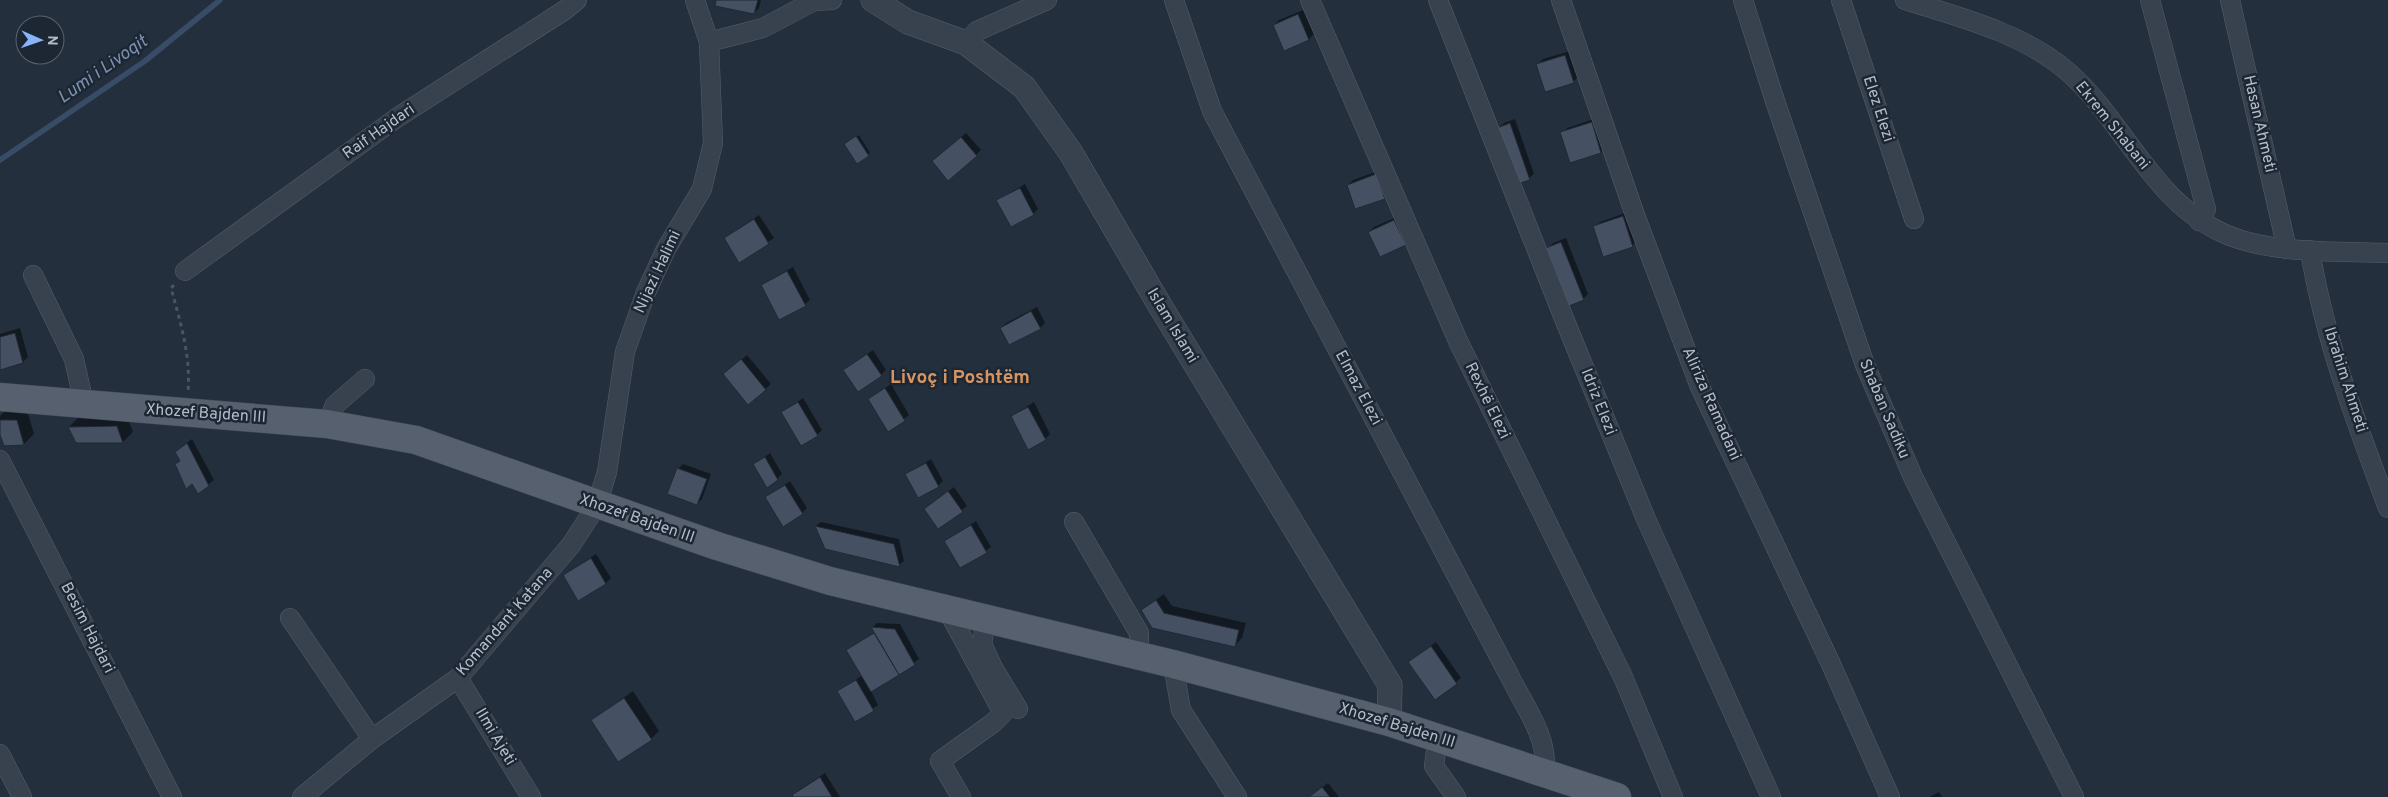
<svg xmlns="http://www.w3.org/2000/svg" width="2388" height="797" viewBox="0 0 2388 797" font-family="Overpass,sans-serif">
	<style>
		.shadow { fill: #0007 }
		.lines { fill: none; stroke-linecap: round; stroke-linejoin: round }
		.stream { stroke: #394c67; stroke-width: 5.5 }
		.building { fill: #455162; stroke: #1f2835 }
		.minor-casing { stroke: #565f6c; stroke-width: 20 }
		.tertiary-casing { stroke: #565f6c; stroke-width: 25 }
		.primary-casing { stroke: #414a57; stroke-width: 29 }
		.path { stroke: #44595c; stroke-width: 3; stroke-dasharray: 4 4; stroke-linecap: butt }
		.minor { stroke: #38414e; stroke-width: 19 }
		.tertiary { stroke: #38414e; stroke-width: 24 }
		.primary { stroke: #56606e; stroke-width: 28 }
		.labels { text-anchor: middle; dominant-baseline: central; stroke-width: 5; stroke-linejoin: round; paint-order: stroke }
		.street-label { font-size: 16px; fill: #b4bcc9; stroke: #1d2633 }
		.water-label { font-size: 18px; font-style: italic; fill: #7c92b1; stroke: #1d2633 }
		.quarter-label { font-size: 19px; font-weight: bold; fill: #d59563; stroke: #1d2633 }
	</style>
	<rect width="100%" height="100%" fill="#242f3e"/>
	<g class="shadow">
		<polygon points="717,0 761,0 759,8 754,13"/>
		<polygon points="1303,10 1314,34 1309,39 1284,49 1274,25 1279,20"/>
		<polygon points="1570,51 1578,77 1573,82 1538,64 1543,59"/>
		<polygon points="1597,118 1606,147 1601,152 1571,161 1562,133 1567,128"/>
		<polygon points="1515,119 1534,174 1529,178 1499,128 1504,123"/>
		<polygon points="966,133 981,150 976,155 938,157"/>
		<polygon points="859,135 870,153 868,155 848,142"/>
		<polygon points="1381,170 1389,192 1384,198 1348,185 1353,180"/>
		<polygon points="1025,184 1038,209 1033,214 998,200"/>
		<polygon points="1628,212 1637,241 1632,246 1595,227 1600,222"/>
		<polygon points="759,215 774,238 740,261 725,238"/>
		<polygon points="1399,216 1410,239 1405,244 1369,232 1374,227"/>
		<polygon points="1566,238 1588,294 1583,299 1548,248 1553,243"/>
		<polygon points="793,267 810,300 805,304 762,285"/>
		<polygon points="1037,307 1045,323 1040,328 1001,328 1006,323"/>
		<polygon points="20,328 28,357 23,362 0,369 0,334"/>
		<polygon points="873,350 886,370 881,375 845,370"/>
		<polygon points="747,355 771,384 748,403 729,370"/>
		<polygon points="891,384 909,415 888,430 870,399"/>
		<polygon points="803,398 822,430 817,435 783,412"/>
		<polygon points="1034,402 1050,434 1045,439 1012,416"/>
		<polygon points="6,410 27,410 34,434 24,444 0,431 0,416"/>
		<polygon points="127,416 133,432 123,442 76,442 69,427 79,417"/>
		<polygon points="192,439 214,480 198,492 176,464 181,460 182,447"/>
		<polygon points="770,453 782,474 777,479 754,465"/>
		<polygon points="931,459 943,481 938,486 907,474"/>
		<polygon points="683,464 711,474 702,499 697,504 678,469"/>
		<polygon points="790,481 807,508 802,513 766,498"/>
		<polygon points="954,487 967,506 939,527 925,509"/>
		<polygon points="976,521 991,547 960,567 945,541"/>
		<polygon points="821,522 899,539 904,561 899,565 816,526"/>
		<polygon points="596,554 611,578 606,583 564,575"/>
		<polygon points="1164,594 1172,606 1246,623 1242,638 1234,646 1142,610"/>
		<polygon points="877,623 900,624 919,659 871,691 878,705 856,720 839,691 863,675 847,650 875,632 873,627"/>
		<polygon points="1436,642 1461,678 1435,698 1415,658"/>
		<polygon points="633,691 659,731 651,739 592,720"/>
		<polygon points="825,773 840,797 795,797 794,795 799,790"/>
		<polygon points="1328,783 1339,797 1310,797"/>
		<polygon points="1939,792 1942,797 1929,797"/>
	</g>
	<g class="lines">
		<polyline class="stream" points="0,160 145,61 220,0"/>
	</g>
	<g class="building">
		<polygon points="716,0 758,0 754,14 715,6"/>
		<polygon points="1298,14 1309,40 1284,51 1273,25"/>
		<polygon points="1565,55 1574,83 1545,92 1536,64"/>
		<polygon points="1592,122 1601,153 1570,163 1560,132"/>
		<polygon points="1510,123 1530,180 1517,184 1497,128"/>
		<polygon points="856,136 869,156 857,164 844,144"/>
		<polygon points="961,137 977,156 948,181 932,161"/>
		<polygon points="1376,174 1385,199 1355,209 1347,185"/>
		<polygon points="1020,188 1034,215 1011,227 996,200"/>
		<polygon points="1623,216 1633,247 1603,257 1593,226"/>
		<polygon points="754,219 769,244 739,263 724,238"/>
		<polygon points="1394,220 1406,245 1380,257 1368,232"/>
		<polygon points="1561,242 1584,300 1569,306 1546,248"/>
		<polygon points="787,271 806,306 779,320 761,285"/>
		<polygon points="1031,311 1041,329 1009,345 1000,328"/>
		<polygon points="15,333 23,363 0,370 0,337"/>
		<polygon points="867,354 882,376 858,392 843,370"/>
		<polygon points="741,359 766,390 748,405 723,374"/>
		<polygon points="885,388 905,421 888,432 868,399"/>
		<polygon points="798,402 818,436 801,446 781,412"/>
		<polygon points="1028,407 1046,440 1028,450 1011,416"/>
		<polygon points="0,420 17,420 24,445 4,446 0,435"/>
		<polygon points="117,426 123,443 76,443 68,427"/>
		<polygon points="187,443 209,486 198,494 192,484 186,489 175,464 180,461 175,452"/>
		<polygon points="765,457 778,480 767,488 753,464"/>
		<polygon points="926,463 939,487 918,498 905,474"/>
		<polygon points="677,468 707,479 697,505 667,494"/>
		<polygon points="785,485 803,514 783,527 765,497"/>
		<polygon points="948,491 963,512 938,529 924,509"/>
		<polygon points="971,525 987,553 960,568 944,541"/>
		<polygon points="815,526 894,544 900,567 825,549"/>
		<polygon points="591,558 606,584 578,601 563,575"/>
		<polygon points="1156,600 1164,613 1239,630 1235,647 1152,628 1141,610"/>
		<polygon points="871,627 895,629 915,665 899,675"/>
		<polygon points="874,633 899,675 871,692 846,650"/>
		<polygon points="1431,646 1457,684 1435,700 1408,662"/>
		<polygon points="856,680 874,711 855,722 837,691"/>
		<polygon points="624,698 652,740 618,762 591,720"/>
		<polygon points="820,777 832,797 794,797 792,795"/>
		<polygon points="1322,787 1330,797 1309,797"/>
	</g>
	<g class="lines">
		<g class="minor-casing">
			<g id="minor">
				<path d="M 1174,0 L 1212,111 L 1509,675 C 1523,704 1550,739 1544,772"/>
				<polyline points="1310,0 1458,341 1623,677 1673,797"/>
				<polyline points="1438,0 1563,316 1646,519 1771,797"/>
				<polyline points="1561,0 1635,215 1700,387 1830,662 1890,797"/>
				<polyline points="1743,0 1774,98 1865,365 1913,477 2074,797"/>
				<polyline points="1841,0 1914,219"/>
				<path d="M 1905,0 C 1959,17 2023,33 2067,71 C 2126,122 2153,206 2230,236 C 2275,254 2340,251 2388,253"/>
				<polyline points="2150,0 2206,209 2199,221"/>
				<polyline points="2230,0 2287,249"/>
				<polyline points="709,42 763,28 814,1 832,0"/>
				<polyline points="966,43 977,31 1047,0"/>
				<path d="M 2310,250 C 2324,338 2357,425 2388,508"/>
				<polyline points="185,271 398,117 565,10 577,0"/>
				<polyline points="33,275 74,359 84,404"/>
				<polyline points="327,424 335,405 365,379"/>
				<polyline points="0,460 172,797"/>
				<polyline points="1074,522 1139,633 1139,656"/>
				<polyline points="948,611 1003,713 993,723 940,761 961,797"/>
				<polyline points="290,618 372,739"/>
				<polyline points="986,619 982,644 993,668 1018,709"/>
				<polyline points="1173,664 1181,710 1237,797"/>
				<polyline points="458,678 531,797"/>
				<polyline points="1438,738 1434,766 1456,797"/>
				<polyline points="0,754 22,797"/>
				<polyline points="302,797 372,739 458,678 571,545 597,505 607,472 625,352 646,292 666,249 702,189 713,143 709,42 695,0"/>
			</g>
		</g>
		<g class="tertiary-casing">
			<polyline id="tertiary" points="873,0 908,22 966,43 1024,87 1071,153 1159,304 1390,685 1389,722"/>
		</g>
		<g class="primary-casing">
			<polyline id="primary" points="0,397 327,424 416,440 717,546 830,581 1173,664 1389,722 1617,797"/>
		</g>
		<path class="path" d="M 174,285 L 171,288 C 180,321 191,356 188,391"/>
		<use href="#minor" class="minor"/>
		<use href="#tertiary" class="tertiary"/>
		<use href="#primary" class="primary"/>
	</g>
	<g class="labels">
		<g class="street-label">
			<text transform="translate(1878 109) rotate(72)">Elez Elezi</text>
			<text transform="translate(2259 124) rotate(77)">Hasan Ahmeti</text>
			<text transform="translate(2112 126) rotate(51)">Ekrem Shabani</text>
			<text transform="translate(379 132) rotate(-35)">Raif Hajdari</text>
			<text transform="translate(658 272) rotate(-65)">Nijazi Halimi</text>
			<text transform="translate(1172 326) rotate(59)">Islam Islami</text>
			<text transform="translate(2345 380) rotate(72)">Ibrahim Ahmeti</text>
			<text transform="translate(1358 388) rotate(62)">Elmaz Elezi</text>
			<text transform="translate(1487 401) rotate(64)">Rexhë Elezi</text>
			<text transform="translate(1598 402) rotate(68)">Idriz Elezi</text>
			<text transform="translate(1711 404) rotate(66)">Aliriza Ramadani</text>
			<text transform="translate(1884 409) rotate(67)">Shaban Sadiku</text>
			<text transform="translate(206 414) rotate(4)">Xhozef Bajden III</text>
			<text transform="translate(637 519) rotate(19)">Xhozef Bajden III</text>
			<text transform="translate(505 622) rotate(-49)">Komandant Katana</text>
			<text transform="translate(87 628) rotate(63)">Besim Hajdari</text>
			<text transform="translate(1397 726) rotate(17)">Xhozef Bajden III</text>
			<text transform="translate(495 737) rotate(59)">Ilmi Ajeti</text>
		</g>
		<g class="water-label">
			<text transform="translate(103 70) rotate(-35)">Lumi i Livoqit</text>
		</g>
		<g class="quarter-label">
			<text x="960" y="378">Livoç i Poshtëm</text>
		</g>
	</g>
	<g transform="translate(40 40) rotate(92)"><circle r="24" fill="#1d2633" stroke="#59626f"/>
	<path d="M0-4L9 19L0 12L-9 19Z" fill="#8ab4f8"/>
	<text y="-8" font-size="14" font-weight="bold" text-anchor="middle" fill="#b4bcc9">N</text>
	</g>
</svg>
